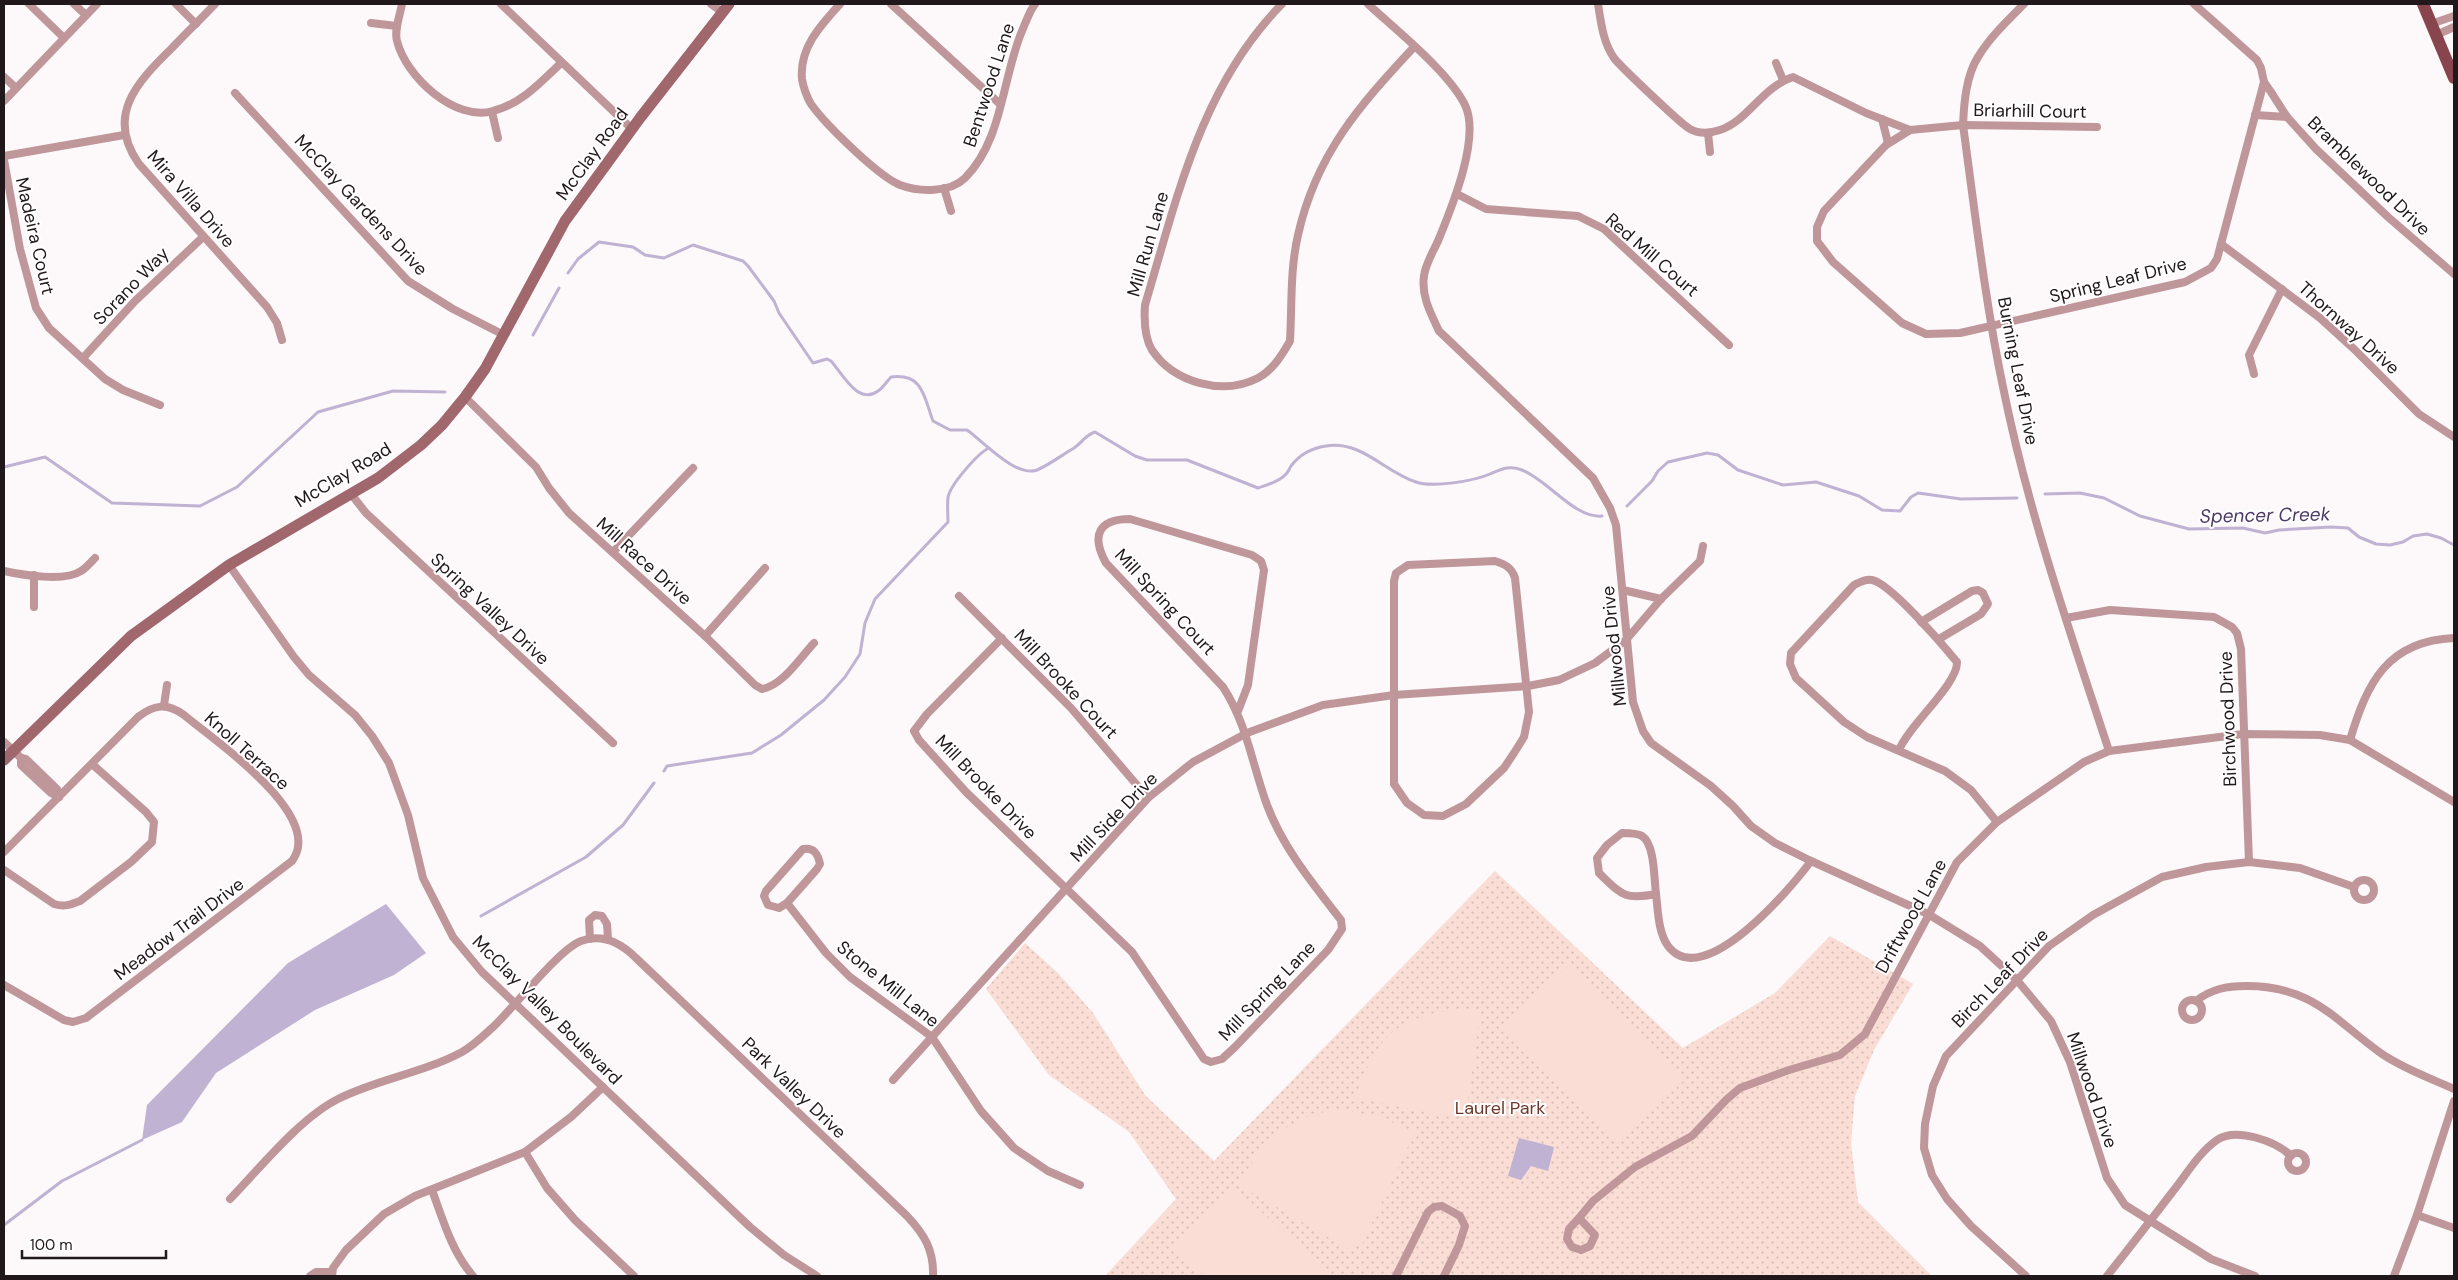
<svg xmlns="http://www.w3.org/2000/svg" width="2458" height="1280" viewBox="0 0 2458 1280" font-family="'DM Sans',sans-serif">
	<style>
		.park { fill: url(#park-dots) }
		.pitch { fill: #faddd5 }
		.water { fill: #bfb2d3 }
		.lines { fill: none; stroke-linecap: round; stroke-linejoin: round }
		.stream { stroke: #bfb2d3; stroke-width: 3 }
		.minor { stroke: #bf979a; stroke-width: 8 }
		.secondary { stroke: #a0676d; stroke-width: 11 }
		.primary { stroke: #88454e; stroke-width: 12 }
		.labels { text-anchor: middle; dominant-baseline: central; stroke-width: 4; stroke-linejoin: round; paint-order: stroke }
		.street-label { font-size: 18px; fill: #21181c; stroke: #fff }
		.park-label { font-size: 18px; fill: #6b3829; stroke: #fff }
		.water-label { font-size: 19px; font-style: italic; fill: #4e3a68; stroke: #fff }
	</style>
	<defs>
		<pattern id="park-dots" width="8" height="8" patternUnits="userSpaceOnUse" patternTransform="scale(1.25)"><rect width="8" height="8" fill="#faddd5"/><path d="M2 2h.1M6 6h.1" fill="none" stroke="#d6bdb6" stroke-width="1.8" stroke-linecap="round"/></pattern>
	</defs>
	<rect width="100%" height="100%" fill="#fdf8fa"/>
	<polygon class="park" points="1495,871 1683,1048 1775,993 1830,936 1913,984 1874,1050 1855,1096 1851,1143 1858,1202 1932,1276 1105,1276 1176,1199 1129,1132 1049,1075 986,989 1025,943 1057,972 1093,1013 1145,1095 1214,1161"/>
	<g class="pitch">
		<polygon points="1569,965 1683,1081 1618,1145 1501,1030"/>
		<path d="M 1464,1009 L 1481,1011 L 1466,1111 L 1455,1118 L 1355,1098 C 1377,1035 1396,1015 1464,1009 Z"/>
		<path d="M 1340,1110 L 1378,1116 L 1415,1132 L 1362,1244 L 1348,1249 L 1239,1185 C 1259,1143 1292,1113 1340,1110 Z"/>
		<polygon points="1232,1185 1332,1276 1205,1276 1174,1248"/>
	</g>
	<g class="water">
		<polygon points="386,904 426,953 394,975 315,1010 216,1073 182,1122 142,1140 147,1105 288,963"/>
		<polygon points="1519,1138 1554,1147 1548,1171 1531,1166 1521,1180 1508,1176"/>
	</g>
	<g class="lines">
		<g class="stream">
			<path d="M 568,273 L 578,259 L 599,242 L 633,247 L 645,255 L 664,258 L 693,245 L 743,261 L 748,266 L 774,301 L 779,313 L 813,363 L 827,359 L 831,361 C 842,373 858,406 878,391 C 883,388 887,381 891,377 C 924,373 924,398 933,421 L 950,430 L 967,430 C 983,441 1016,478 1037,470 C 1049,465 1062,455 1074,448 C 1083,442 1085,435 1095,432 L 1135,456 L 1147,460 L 1187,460 L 1258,488 C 1266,485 1279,482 1285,475 C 1288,473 1289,469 1291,466 C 1300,454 1312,448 1326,446 C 1361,440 1385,472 1416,482 C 1432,488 1474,481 1490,474 C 1502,469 1509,465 1522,470 C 1548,480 1575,519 1602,516"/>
			<polyline points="533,335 559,288"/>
			<polyline points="4,467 45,457 112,503 200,506 237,487 318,412 393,391 445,392"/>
			<polyline points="2045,494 2080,493 2104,498 2140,516 2189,529 2243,528 2265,533 2279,530 2331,527 2348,528 2359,537 2376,544 2390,545 2403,542 2413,536 2427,534 2441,538 2454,545"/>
			<polyline points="1627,506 1652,481 1658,471 1668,462 1707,453 1718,455 1738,470 1783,485 1816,482 1859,496 1882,510 1900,511 1911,497 1918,493 1961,499 2017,498"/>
			<path d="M 664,771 L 667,766 L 752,753 L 781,735 L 824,700 L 845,677 L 860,654 L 865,623 L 875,599 L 948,522 C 948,514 947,506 948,498 C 949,486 978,453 989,448"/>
			<polyline points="481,916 586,857 623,825 654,783"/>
			<polyline points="4,1225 62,1181 142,1140"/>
		</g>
		<g class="minor">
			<polyline points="29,4 64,38"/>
			<polyline points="74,4 86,15"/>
			<polyline points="176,4 196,24"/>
			<path d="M 215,4 C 201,19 186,33 172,48 C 137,82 105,116 139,164 L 267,307 L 277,323 L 282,340"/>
			<path d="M 402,4 C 400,15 394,30 397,41 C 406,77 455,122 493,111 C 521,104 540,83 561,63"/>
			<polyline points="501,4 632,129"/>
			<polyline points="711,4 722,12"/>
			<path d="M 840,4 C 821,25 799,48 802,79 C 803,86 807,98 811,104 C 825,124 878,176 900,185 C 919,192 950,193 965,178 C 1003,140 1002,78 1022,31 C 1026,22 1029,12 1035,4"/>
			<polyline points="891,4 1000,104"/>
			<path d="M 1282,4 C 1201,86 1177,198 1145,305 C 1144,320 1144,337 1152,350 C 1174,383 1223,396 1258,378 C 1273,370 1282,355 1290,341 C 1292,306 1290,269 1298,235 C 1316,154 1360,105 1414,47"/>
			<path d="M 1368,4 C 1396,30 1449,72 1465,105 C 1481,138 1451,209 1438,241 C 1433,252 1425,265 1424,276 C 1421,296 1431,314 1439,331 L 1593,478 L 1610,508 L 1616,525 L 1633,702 L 1643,731 L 1651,743 L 1711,786 L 1733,806 L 1751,826 L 1775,843 L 1811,861 L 1928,914 L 1980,946 L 2016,979 L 2051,1021 L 2070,1062 L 2107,1178 L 2125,1205 L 2211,1259 L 2255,1276"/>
			<path d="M 1598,4 C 1601,23 1603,42 1614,58 C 1620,66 1682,125 1690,129 C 1699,134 1711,133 1720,130 C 1748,121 1762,87 1793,77 L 1866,113 L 1910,130"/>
			<path d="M 2024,4 C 2008,20 1990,37 1978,57 C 1966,76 1964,103 1963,125 C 1975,212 1985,301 2003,387 C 2028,511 2070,632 2109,751"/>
			<polyline points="2194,4 2257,60 2261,68 2264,82 2271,92 2287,117 2316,149 2388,217 2454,274"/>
			<polyline points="371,23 397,26"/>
			<polyline points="2431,24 2454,16"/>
			<polyline points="2436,35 2454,27"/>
			<polyline points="1776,63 1783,80"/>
			<polyline points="4,77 16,88"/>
			<polyline points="235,93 408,281 453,309 504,335"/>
			<polyline points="4,101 97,4"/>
			<polyline points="492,112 498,138"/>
			<polyline points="2255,115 2287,117"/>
			<polyline points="1882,119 1888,143"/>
			<polyline points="2097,127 1963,125 1910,130 1886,145 1824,211 1817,227 1817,241 1833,262 1902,323 1926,334 1960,333 2185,282 2211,268 2217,259 2264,82"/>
			<polyline points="1708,133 1710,152"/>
			<polyline points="4,156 124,135"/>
			<polyline points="4,160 20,249 36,308 49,328 105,379 123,390 160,405"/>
			<polyline points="944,188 951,211"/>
			<polyline points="1457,194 1486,209 1578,216 1604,229 1729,345"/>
			<polyline points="2221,244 2320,318 2354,349 2419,414 2454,437"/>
			<polyline points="83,358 135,301 203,237"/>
			<polyline points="2254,374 2249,355 2282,289"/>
			<path d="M 465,397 L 536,467 L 549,488 L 569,513 L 705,636 L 755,685 L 762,689 C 783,685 799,659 814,643"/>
			<polyline points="351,494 366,513 613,743"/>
			<polyline points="613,552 693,468"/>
			<path d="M 1495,561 C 1505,564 1512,568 1515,578 L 1529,712 L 1524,737 L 1514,753 L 1504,768 L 1466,804 L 1443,816 L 1424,815 L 1407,803 L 1394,784 L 1394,581 L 1396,573 L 1408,565 Z"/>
			<polyline points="229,565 294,657 309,675 355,715 372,736 389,763 408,815 423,878 453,937 482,972 750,1227 784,1255 817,1276"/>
			<path d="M 4,571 C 22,575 65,582 81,571 C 86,568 91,562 95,558"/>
			<polyline points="34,575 34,607"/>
			<polyline points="1623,590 1661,599"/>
			<polyline points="959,596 1071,708 1148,798"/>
			<polyline points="2066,618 2110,610 2214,617 2232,627 2237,633 2241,649 2249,862"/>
			<polyline points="1921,622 1972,591 1978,590 1983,593 1988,604 1981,614 1939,639"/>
			<polyline points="705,636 765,568"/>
			<path d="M 1002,638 L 927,714 L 914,731 L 919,740 L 966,792 L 1132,952 L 1204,1059 L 1211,1062 L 1222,1059 L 1235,1047 L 1328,950 L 1342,929 L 1341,920 C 1313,884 1283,848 1267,805 C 1252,764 1247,724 1223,687 L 1106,563 C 1091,536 1098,519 1130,519 L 1252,555 L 1261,561 L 1264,570 L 1248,685 L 1238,711"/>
			<polyline points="164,705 167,685"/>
			<path d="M 2350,740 C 2367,683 2387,641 2454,638"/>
			<polyline points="4,742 21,758 26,759 57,789 59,797"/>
			<path d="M 1899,750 C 1909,725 1958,684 1957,662 C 1944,646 1890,583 1872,580 C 1865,579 1860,582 1854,585 L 1791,653 L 1790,664 L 1796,678 L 1844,722 L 1867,737 L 1945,771 L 1971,790 L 1997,822"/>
			<polyline points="21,758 21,765 51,793 59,797"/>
			<path d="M 1622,833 C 1628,833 1637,833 1642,836 C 1655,844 1654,880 1656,894 C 1624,900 1622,895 1599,873 L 1597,858 L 1607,845 Z"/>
			<path d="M 803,849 C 814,847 818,854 820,864 L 817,869 L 787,903 L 779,908 L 768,905 L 764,896 L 766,891 Z"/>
			<path d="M 4,852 L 138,717 C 155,704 167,703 184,715 C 215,741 326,816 292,861 L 86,1018 L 73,1022 L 64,1020 L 4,985"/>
			<path d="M 4,870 L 54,904 C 64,907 70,905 80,901 L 131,862 L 152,842 L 154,822 L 146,812 L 92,764"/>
			<circle cx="2364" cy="890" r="10"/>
			<path d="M 1656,894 C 1658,910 1658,932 1668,946 C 1703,993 1792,887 1811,861"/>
			<polyline points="787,903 826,953 850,977 932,1037 981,1111 1014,1148 1048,1171 1080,1185"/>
			<polyline points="590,939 589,920 595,915 602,916 607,924 608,939"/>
			<circle cx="2192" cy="1010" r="10"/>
			<path d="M 2196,1001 C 2211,989 2227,986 2246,986 C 2313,986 2333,1019 2382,1054 C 2404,1069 2430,1078 2454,1089"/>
			<polyline points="893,1080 1148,798 1193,762 1247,733 1323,705 1394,695 1528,686 1559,680 1595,663 1626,640 1661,599 1700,561 1703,546"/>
			<polyline points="525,1152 547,1188 575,1220 634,1276"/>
			<circle cx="2297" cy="1162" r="9"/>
			<path d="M 432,1190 C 443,1220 452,1252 473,1276"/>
			<path d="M 230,1199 C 260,1168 300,1118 338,1099 C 378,1079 423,1073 462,1052 C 473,1046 483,1036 492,1028 C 513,1009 559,949 581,941 C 603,933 621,943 636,958 L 907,1216 C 924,1234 934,1250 933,1276"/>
			<polyline points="2417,1215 2454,1228"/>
			<polyline points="1579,1218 1593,1201 1635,1167 1692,1136 1726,1100 1740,1088 1789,1070 1840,1055 1865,1034 1957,862 1997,822 2084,762 2109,751 2243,734 2320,735 2350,740 2454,802"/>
			<polygon points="1579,1218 1595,1235 1590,1246 1581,1250 1572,1247 1567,1239 1569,1229"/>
			<polyline points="310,1276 316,1272 332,1272"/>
			<polyline points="332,1276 333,1268 346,1250 384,1214 415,1196 525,1152 571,1117 603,1087"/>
			<polyline points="1396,1276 1428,1212 1434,1207 1442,1206 1460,1216 1465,1226 1459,1245 1444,1276"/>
			<polyline points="2026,1276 1971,1226 1947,1199 1932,1175 1924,1148 1925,1124 1933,1086 1946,1056 2049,946 2093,915 2162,877 2206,867 2249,862 2300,868 2354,887"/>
			<path d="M 2107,1276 C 2131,1246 2154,1216 2177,1186 C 2189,1170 2201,1151 2217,1140 C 2236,1127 2276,1141 2291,1156"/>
			<polyline points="2394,1276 2417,1215 2454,1101"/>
		</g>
		<polyline class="secondary" points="4,760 131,636 229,565 378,478 421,445 442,425 465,397 485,369 565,221 640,118 729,4"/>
		<polyline class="primary" points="2423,4 2454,78"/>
	</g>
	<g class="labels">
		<g class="street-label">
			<text transform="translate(989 85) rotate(-72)">Bentwood Lane</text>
			<text transform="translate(2030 111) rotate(1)">Briarhill Court</text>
			<text transform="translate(592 154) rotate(-54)">McClay Road</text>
			<text transform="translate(2369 176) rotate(44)">Bramblewood Drive</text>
			<text transform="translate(191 199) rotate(49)">Mira Villa Drive</text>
			<text transform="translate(361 205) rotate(47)">McClay Gardens Drive</text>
			<text transform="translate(35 236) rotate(77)">Madeira Court</text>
			<text transform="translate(1148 244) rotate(-74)">Mill Run Lane</text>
			<text transform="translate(1652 255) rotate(41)">Red Mill Court</text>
			<text transform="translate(2118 280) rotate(-14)">Spring Leaf Drive</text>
			<text transform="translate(131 286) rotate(-46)">Sorano Way</text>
			<text transform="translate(2349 328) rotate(42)">Thornway Drive</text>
			<text transform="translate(2018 371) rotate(79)">Burning Leaf Drive</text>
			<text transform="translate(343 475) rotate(-31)">McClay Road</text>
			<text transform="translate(644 561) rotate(42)">Mill Race Drive</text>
			<text transform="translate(1165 602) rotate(47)">Mill Spring Court</text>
			<text transform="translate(490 609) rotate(43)">Spring Valley Drive</text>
			<text transform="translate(1614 646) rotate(-96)">Millwood Drive</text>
			<text transform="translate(1066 684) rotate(47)">Mill Brooke Court</text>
			<text transform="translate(2228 719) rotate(-92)">Birchwood Drive</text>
			<text transform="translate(247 751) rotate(42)">Knoll Terrace</text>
			<text transform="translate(986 787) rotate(46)">Mill Brooke Drive</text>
			<text transform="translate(1114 817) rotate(-46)">Mill Side Drive</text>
			<text transform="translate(1911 916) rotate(-61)">Driftwood Lane</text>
			<text transform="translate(179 929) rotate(-37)">Meadow Trail Drive</text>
			<text transform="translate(2000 978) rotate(-46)">Birch Leaf Drive</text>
			<text transform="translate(888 984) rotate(39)">Stone Mill Lane</text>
			<text transform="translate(1267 991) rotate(-46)">Mill Spring Lane</text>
			<text transform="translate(547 1010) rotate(45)">McClay Valley Boulevard</text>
			<text transform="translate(794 1088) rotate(44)">Park Valley Drive</text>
			<text transform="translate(2092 1090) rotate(71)">Millwood Drive</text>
		</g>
		<g class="park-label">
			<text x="1500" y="1108">Laurel Park</text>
		</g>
		<g class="water-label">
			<text transform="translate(2265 515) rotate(-1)">Spencer Creek</text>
		</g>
	</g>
	<rect width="2458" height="1280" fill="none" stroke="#21181c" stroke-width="10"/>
	<path d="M22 1250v8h144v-8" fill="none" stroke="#21181c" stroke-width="2.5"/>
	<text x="30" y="1250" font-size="15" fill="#21181c" stroke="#ffffff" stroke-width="4" paint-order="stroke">100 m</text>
</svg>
